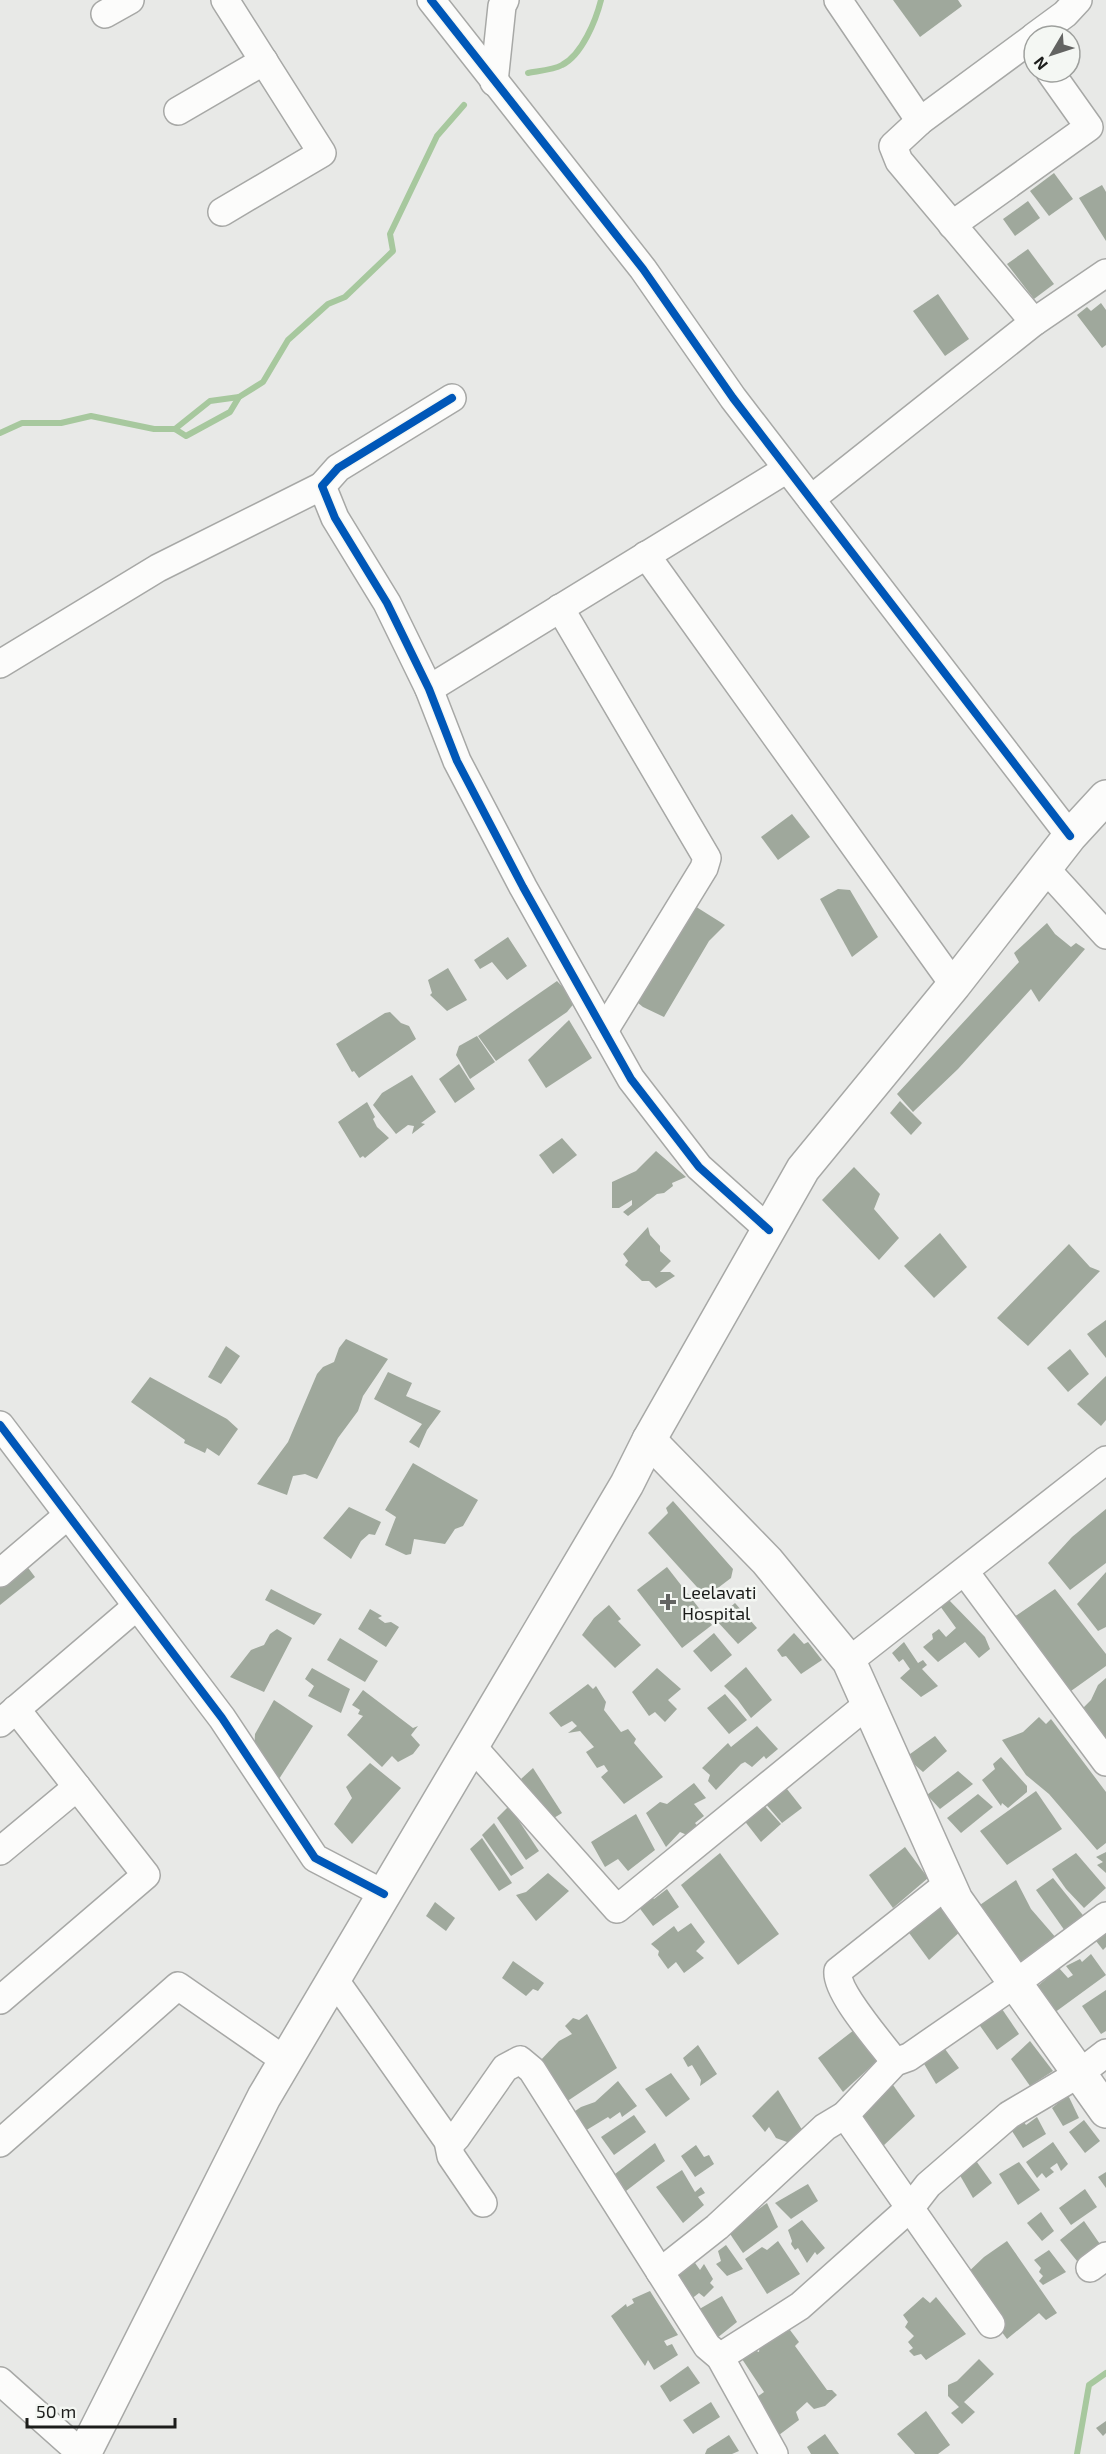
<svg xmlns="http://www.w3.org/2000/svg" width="1106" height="2454" viewBox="0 0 1106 2454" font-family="'Exo 2',sans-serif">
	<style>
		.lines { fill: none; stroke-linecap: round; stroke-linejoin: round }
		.stream { stroke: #a7c89e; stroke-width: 6 }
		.building { fill: #9fa89c }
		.minor-casing { stroke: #a7a8a6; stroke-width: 30 }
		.major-casing { stroke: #a7a8a6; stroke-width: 36 }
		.minor { stroke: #fcfcfb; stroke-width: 27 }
		.major { stroke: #fcfcfb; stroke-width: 33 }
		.cycleway-casing { stroke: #f4f7f3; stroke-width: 11 }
		.cycleway { stroke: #0057b8; stroke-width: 8 }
		.poi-dot { fill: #636462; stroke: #f4f7f3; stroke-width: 2 }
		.labels { text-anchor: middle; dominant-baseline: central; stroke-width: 5; stroke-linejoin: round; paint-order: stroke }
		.poi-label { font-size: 18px; fill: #1c1d1b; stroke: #f4f7f3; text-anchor: start }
	</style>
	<rect width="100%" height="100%" fill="#e8e9e7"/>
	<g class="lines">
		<g class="stream">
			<path d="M 528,73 C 538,71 553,70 562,65 C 582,55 596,20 601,0"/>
			<polyline points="175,429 210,401 239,397"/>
			<polyline points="0,433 22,423 61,423 91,416 154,429 175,429 186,436 230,412 239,397 263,382 288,340 328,304 345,297 393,251 390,234 437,136 464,105"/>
			<polyline points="1077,2454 1089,2385 1106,2373"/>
		</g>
	</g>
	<g class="building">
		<polygon points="893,0 958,0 962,6 920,37"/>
		<polygon points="1054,173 1073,199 1049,216 1030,191"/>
		<polygon points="1102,185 1106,192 1106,241 1079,198"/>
		<polygon points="1028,201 1040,218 1015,236 1003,219"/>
		<polygon points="1028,249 1054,284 1034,299 1007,264"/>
		<polygon points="938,294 969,339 945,356 913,311"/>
		<polygon points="1101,303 1106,310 1106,345 1102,348 1077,315 1087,307 1091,311"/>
		<polygon points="792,814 810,837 778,860 761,837"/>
		<polygon points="838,889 850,890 878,937 852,957 820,899"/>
		<polygon points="690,903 725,925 709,941 664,1017 643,1007 632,998"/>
		<polygon points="1047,923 1055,934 1071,947 1076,943 1085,949 1039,1002 1031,989 958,1069 913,1112 897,1094 1019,962 1014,953"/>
		<polygon points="508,937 527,966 507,980 492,962 480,969 474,960"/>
		<polygon points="448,968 467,1000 447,1011 430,995 432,993 428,980"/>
		<polygon points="557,981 576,1001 567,1012 496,1061 478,1036"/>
		<polygon points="390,1012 401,1023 409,1026 416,1039 359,1078 354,1071 352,1072 336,1044 385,1013"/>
		<polygon points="569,1020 592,1058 546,1088 528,1060"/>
		<polygon points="477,1036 495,1062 470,1079 456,1055 459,1046"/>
		<polygon points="459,1064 475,1089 455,1103 439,1079"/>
		<polygon points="412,1075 436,1112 421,1123 425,1124 412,1134 414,1126 408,1125 396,1134 373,1105 382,1093"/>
		<polygon points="900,1101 922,1123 911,1135 890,1113"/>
		<polygon points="367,1102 375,1117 373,1119 377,1127 389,1138 365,1158 363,1156 360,1158 338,1122"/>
		<polygon points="562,1138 577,1155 553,1174 539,1155"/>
		<polygon points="656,1151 686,1177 672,1183 673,1186 664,1193 657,1194 628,1216 623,1212 632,1205 632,1200 619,1208 612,1208 612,1182 636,1171"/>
		<polygon points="854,1167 880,1194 874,1209 899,1238 879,1260 822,1200"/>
		<polygon points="648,1227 650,1235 660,1246 660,1251 671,1261 660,1272 670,1272 675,1276 656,1288 649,1281 642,1281 625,1265 628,1261 623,1254"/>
		<polygon points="940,1233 967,1267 934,1298 904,1266"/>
		<polygon points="1069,1244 1090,1267 1100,1271 1028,1346 997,1318"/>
		<polygon points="1106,1320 1106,1358 1087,1334"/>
		<polygon points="346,1339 388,1359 363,1396 358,1411 338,1438 317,1479 305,1474 293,1476 287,1495 257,1484 288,1442 317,1374 323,1367 334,1362 339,1348"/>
		<polygon points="226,1346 240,1356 221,1384 208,1377"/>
		<polygon points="1070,1349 1089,1374 1068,1392 1047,1368"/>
		<polygon points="388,1372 412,1383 406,1396 441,1411 427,1430 419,1448 409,1442 422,1424 374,1399"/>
		<polygon points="1106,1376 1106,1420 1101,1426 1077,1404"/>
		<polygon points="150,1377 227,1419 238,1429 219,1456 207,1448 205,1453 184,1443 185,1440 131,1402"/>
		<polygon points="413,1463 478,1500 463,1526 455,1529 445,1544 414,1539 411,1554 406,1555 385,1545 396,1517 385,1510"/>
		<polygon points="673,1501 733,1569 731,1578 706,1597 648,1533 668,1513 666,1508"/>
		<polygon points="349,1507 381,1522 375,1535 369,1534 361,1541 351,1559 323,1538"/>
		<polygon points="1106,1509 1106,1563 1070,1590 1048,1563 1072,1537"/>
		<polygon points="23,1561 35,1577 0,1605 0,1583"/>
		<polygon points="667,1567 712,1625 682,1648 637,1590"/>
		<polygon points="1106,1572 1106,1627 1098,1631 1077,1604"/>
		<polygon points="271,1589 312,1610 322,1614 314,1625 265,1600"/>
		<polygon points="1055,1589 1106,1654 1106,1666 1071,1691 1053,1671 1045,1656 1037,1650 1014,1617"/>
		<polygon points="948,1599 985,1637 990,1649 979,1658 965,1642 938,1662 923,1647 933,1639 932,1634 939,1629 946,1637 956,1628 940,1606"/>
		<polygon points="735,1603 757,1628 738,1644 716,1620"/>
		<polygon points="609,1605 621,1619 618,1621 641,1645 615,1668 582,1635 594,1618"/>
		<polygon points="370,1609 382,1616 378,1618 385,1623 391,1622 399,1627 386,1647 358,1629"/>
		<polygon points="277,1629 292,1638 264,1692 230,1677 251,1650 264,1645 270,1634"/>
		<polygon points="714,1633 732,1655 711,1672 693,1651"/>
		<polygon points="794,1633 804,1644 808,1642 822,1660 801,1674 786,1656 782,1657 777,1650"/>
		<polygon points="340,1638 378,1661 365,1682 327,1660"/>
		<polygon points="904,1642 918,1663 923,1660 927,1665 922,1669 938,1686 921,1697 900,1678 910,1669 903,1659 899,1662 892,1653"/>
		<polygon points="746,1667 772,1700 751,1718 737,1699 724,1686"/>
		<polygon points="312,1668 350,1689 341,1713 308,1696 314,1686 305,1679"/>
		<polygon points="657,1668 681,1689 668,1700 677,1709 665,1722 655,1712 649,1716 632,1692"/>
		<polygon points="1106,1678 1106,1739 1101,1744 1079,1712 1091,1700 1098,1685"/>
		<polygon points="588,1684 593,1689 596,1686 606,1702 604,1710 621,1732 628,1729 636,1739 634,1743 663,1777 624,1804 601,1777 608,1771 604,1765 597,1768 586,1752 594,1747 580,1731 568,1733 577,1726 572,1721 561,1727 549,1713"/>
		<polygon points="363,1690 413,1728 418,1726 411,1735 420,1745 413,1754 398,1762 392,1756 382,1767 347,1735 363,1716 358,1714 360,1710 352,1705"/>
		<polygon points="725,1694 747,1720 729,1734 707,1708"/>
		<polygon points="274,1700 313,1726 279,1779 269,1775 254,1752 255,1734"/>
		<polygon points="1039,1717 1046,1724 1051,1719 1106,1792 1106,1843 1097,1850 1049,1794 1026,1775 1002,1740 1023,1732"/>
		<polygon points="757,1726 778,1749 766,1759 764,1756 752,1767 745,1762 741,1764 716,1790 708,1781 710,1775 702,1768 728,1743 731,1747"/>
		<polygon points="935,1736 947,1751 923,1772 915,1765 907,1773 899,1762"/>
		<polygon points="1001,1757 1027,1786 1027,1792 1008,1808 1002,1803 1001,1806 982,1780 995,1769 993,1764"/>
		<polygon points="370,1763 401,1788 352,1844 334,1824 352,1798 346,1787"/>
		<polygon points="533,1768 562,1813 549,1821 521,1779"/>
		<polygon points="958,1771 973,1784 940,1809 927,1795"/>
		<polygon points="694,1783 706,1798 694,1804 704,1816 695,1823 700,1829 687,1835 680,1832 666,1847 646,1813 660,1802 667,1804"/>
		<polygon points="783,1784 802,1808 782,1823 764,1802"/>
		<polygon points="1036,1791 1062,1829 1007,1865 980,1831"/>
		<polygon points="978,1794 993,1807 961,1833 947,1818"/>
		<polygon points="763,1804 781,1824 761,1842 743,1819"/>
		<polygon points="509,1806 539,1851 526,1860 497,1818"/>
		<polygon points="636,1814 655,1850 628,1871 618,1859 605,1867 591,1842"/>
		<polygon points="494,1823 524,1868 511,1876 482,1835"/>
		<polygon points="482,1838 512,1883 499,1891 470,1849"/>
		<polygon points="905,1847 928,1878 893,1908 869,1875"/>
		<polygon points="1106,1852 1106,1873 1097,1865 1103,1862 1096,1857"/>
		<polygon points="720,1853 779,1934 738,1965 681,1885"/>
		<polygon points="1076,1853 1106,1888 1084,1908 1066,1889 1052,1869"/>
		<polygon points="548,1873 569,1891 536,1921 516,1895 526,1892"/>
		<polygon points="1053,1878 1086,1919 1065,1931 1036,1890"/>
		<polygon points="1016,1880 1031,1909 1057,1939 1045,1943 1024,1960 1015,1963 977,1907"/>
		<polygon points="667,1889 679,1907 653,1926 638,1906 651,1896 654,1899"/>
		<polygon points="940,1898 963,1929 929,1960 904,1926"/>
		<polygon points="435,1902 455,1918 446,1931 426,1916"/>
		<polygon points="691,1923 705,1942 696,1951 704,1958 684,1973 676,1962 668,1969 658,1955 659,1951 651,1944 674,1926 678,1932"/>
		<polygon points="1106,1933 1106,1947 1103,1950 1096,1941"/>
		<polygon points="1091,1954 1106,1975 1054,2013 1033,1990 1059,1968 1068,1978 1073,1975 1066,1966 1080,1959 1082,1962"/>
		<polygon points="513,1961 544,1983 538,1991 533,1989 526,1996 502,1978"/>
		<polygon points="1106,1990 1106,2031 1101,2034 1082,2006"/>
		<polygon points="1002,2009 1019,2034 997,2050 978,2023"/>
		<polygon points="587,2014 617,2068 566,2102 539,2062 559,2041 572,2034 565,2026 573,2018 579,2020"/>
		<polygon points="854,2030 877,2061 843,2092 818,2058"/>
		<polygon points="1030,2041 1053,2071 1030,2086 1011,2059"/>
		<polygon points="698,2045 717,2074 700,2086 701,2080 692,2065 688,2067 683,2058"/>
		<polygon points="942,2045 959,2068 936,2084 920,2057"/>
		<polygon points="671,2073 690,2099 666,2117 645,2089"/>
		<polygon points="618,2081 637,2106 622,2117 620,2112 610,2119 608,2117 580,2134 565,2118 581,2107 595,2102"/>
		<polygon points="893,2085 915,2116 882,2147 857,2113"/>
		<polygon points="778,2090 807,2138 798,2146 776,2138 769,2127 765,2132 752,2116"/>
		<polygon points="1068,2095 1079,2118 1063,2126 1052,2108"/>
		<polygon points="634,2115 646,2132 614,2155 601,2137"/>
		<polygon points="1037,2117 1046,2134 1023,2148 1010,2128 1022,2119 1026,2125"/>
		<polygon points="1084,2120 1100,2141 1085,2153 1069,2132"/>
		<polygon points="1053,2142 1068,2164 1061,2171 1057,2163 1050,2168 1054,2172 1046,2178 1042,2173 1037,2178 1026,2162"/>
		<polygon points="655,2143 665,2161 626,2191 615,2174"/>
		<polygon points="696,2145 704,2157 709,2155 714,2164 695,2177 681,2156"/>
		<polygon points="974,2158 992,2183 973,2198 958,2172"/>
		<polygon points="1019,2162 1040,2190 1018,2205 999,2174"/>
		<polygon points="682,2170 695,2192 701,2187 705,2193 698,2197 704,2205 683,2223 656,2187"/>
		<polygon points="1106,2172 1106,2188 1098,2177"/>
		<polygon points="808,2184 818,2201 791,2219 775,2203"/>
		<polygon points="1085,2189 1097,2207 1071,2225 1059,2208"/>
		<polygon points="767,2203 778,2227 743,2253 728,2231"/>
		<polygon points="1041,2212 1054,2231 1042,2241 1027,2223"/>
		<polygon points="802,2220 825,2248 817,2255 815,2252 807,2263 798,2248 795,2250 791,2244 792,2241 788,2230"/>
		<polygon points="1084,2221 1102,2247 1077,2261 1060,2240"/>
		<polygon points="778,2241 800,2274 767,2294 745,2259 762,2247 767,2250"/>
		<polygon points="1007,2241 1057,2313 1046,2320 1039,2313 1007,2339 962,2278 984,2257"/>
		<polygon points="726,2245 743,2269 727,2276 716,2264 721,2261 718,2251"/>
		<polygon points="1049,2250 1066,2272 1043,2285 1039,2281 1043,2276 1039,2272 1041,2268 1034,2260"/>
		<polygon points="693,2260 700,2270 704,2264 713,2279 710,2283 714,2287 704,2297 699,2293 686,2303 670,2279"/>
		<polygon points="650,2291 678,2335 664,2341 667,2346 672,2344 678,2355 654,2370 648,2360 645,2366 611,2316 626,2304 627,2307 634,2303 632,2299"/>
		<polygon points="722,2296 737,2322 717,2338 689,2315"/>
		<polygon points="923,2297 930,2303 936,2297 966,2334 926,2360 921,2354 914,2356 909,2351 913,2348 908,2342 914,2336 905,2327 908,2322 903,2315"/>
		<polygon points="784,2322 799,2342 795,2346 827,2390 832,2390 837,2395 825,2406 814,2409 807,2402 796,2412 799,2420 771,2441 750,2402 764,2392 742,2359 754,2350 759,2352 760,2343"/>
		<polygon points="979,2359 994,2374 964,2402 975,2412 962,2424 951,2413 959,2407 948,2396 948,2385 957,2381"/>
		<polygon points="688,2366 700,2383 670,2402 660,2386"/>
		<polygon points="711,2402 720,2417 693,2434 683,2420"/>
		<polygon points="926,2411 950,2445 938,2454 915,2454 897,2434"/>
		<polygon points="1106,2421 1106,2433 1103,2436 1096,2428"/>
		<polygon points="825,2434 839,2454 811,2454 807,2447"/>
		<polygon points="729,2435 739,2451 732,2454 705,2454 707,2449"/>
	</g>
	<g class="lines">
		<g class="minor-casing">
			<g id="minor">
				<polyline points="431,0 643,269 733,398 1070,836"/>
				<polyline points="838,0 920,121"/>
				<polyline points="105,14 130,0"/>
				<polyline points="1035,36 1065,14 1078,0"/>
				<polyline points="1034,37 920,121 893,146 899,161 1034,322"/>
				<polyline points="494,82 502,6 505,0"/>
				<polyline points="178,111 264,61"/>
				<polyline points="222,212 322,153 225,0"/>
				<polyline points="952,225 1089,127 1050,72"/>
				<polyline points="452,398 338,468 322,486 335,518 387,603 429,689 457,761 523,887 631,1079 699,1167 769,1230"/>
				<polyline points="811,499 1034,322 1106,273"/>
				<polyline points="646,555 954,985"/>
				<polyline points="560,608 707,858 704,868 604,1031"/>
				<polyline points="0,664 158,568 322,486"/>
				<polyline points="429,689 787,469"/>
				<polyline points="1045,868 1106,935"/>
				<polyline points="0,1425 222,1718 315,1858 384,1894"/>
				<polyline points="965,1572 1106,1762"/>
				<polyline points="0,1573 68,1515"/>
				<polyline points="849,1661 1106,1460"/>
				<polyline points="0,1723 137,1606"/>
				<polyline points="472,1746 617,1909 868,1704"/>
				<polyline points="0,1851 77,1787"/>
				<polyline points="334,1979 448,2141 451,2156 483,2203"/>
				<polyline points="0,2000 146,1875 16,1709"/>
				<path d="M 895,2062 C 882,2044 835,1992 838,1971 L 949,1883"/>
				<polyline points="845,2115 991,2324"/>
				<polyline points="448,2141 456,2138 505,2068 520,2060 532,2070 707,2346 720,2357 774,2454"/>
				<polyline points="0,2143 178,1986 286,2061"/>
				<polyline points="1090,2268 1106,2256"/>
				<polyline points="660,2272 717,2227 825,2127 845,2115 895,2062 909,2057 1016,1983 1106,1916"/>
				<polyline points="720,2357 800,2306 911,2207 928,2185 1009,2115 1080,2073 1106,2053"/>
				<polyline points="0,2381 82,2454"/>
			</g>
		</g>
		<g class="major-casing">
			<g id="major">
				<polyline points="649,1440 767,1561 849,1661 956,1900 1106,2111"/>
				<polyline points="84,2454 264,2097 627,1484 649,1440 803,1169 954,985 1070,836 1106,797"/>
			</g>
		</g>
		<use href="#minor" class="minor"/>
		<use href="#major" class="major"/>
		<g class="cycleway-casing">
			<g id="cycleway">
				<polyline points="431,0 643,269 733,398 1070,836"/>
				<polyline points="452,398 338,468 322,486 335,518 387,603 429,689 457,761 523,887 631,1079 699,1167 769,1230"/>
				<polyline points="0,1425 222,1718 315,1858 384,1894"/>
			</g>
		</g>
		<use href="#cycleway" class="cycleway"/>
	</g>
	<path class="poi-dot" d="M665 1593h6v6h6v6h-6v6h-6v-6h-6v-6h6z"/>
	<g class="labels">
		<g class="poi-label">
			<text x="682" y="1592">Leelavati<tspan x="682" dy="21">Hospital</tspan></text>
		</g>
	</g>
	<g transform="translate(1052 54) rotate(231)"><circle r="28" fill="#f4f7f3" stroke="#9ea09d" stroke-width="1.5"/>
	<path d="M0-4.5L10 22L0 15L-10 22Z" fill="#636462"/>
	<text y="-9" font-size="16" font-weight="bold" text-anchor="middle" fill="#1c1d1b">N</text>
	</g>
	<path d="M27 2418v9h148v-9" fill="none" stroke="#1c1d1b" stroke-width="3"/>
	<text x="36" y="2418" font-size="18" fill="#1c1d1b" stroke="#f4f7f3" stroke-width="4.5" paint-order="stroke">50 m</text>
</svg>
